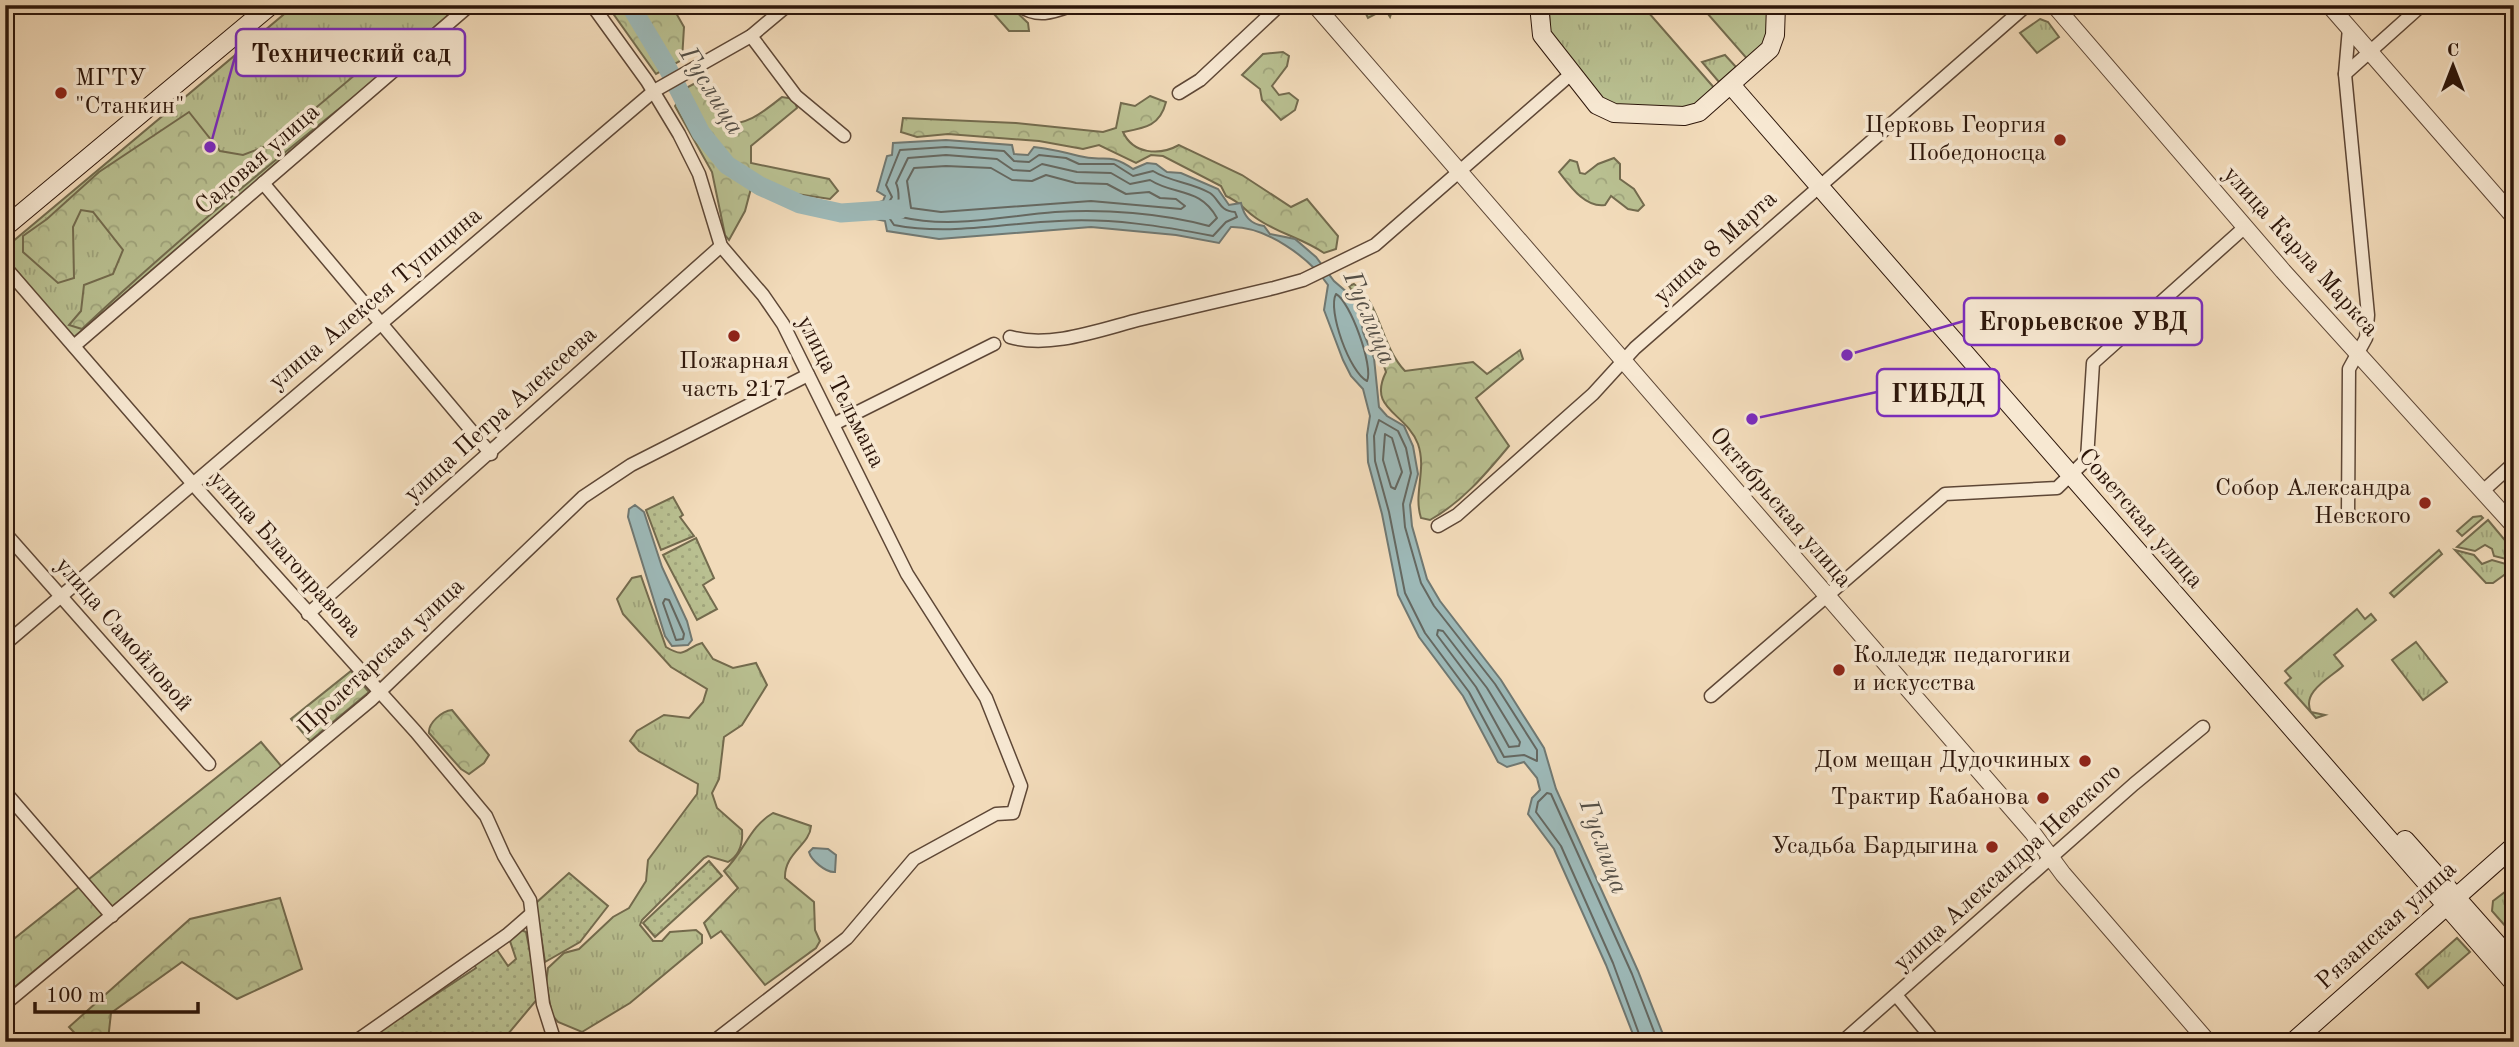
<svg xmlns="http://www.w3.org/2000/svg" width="2519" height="1047" viewBox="0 0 2519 1047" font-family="'Old Standard TT',serif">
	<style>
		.grass { fill: url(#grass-tufts); stroke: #736b4e; stroke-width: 2 }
		.forest { fill: url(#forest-crowns); stroke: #736b4e; stroke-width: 2 }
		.garden { fill: url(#garden-dots); stroke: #736b4e; stroke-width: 2 }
		.water { fill: #9db9b8; stroke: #707872; stroke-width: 2 }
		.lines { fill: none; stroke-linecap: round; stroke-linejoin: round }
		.shore { stroke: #656861; stroke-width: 2 }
		.river { stroke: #9db9b8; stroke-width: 19 }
		.minor-casing { stroke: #5e4736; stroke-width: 15 }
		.tertiary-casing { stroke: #5e4736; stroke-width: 18 }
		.secondary-casing { stroke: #2d160a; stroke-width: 20 }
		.minor { stroke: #f7e8d2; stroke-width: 12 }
		.tertiary { stroke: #f7e8d2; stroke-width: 16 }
		.secondary { stroke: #f7e8d2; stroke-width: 18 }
		.poi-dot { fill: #8f2418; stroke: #f7e8d2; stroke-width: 2.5 }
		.labels { text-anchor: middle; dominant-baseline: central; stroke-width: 7; stroke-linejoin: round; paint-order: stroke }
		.poi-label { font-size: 24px; fill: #2d160a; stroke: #f7e8d2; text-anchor: end }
		.street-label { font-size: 24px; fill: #2d160a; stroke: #f7e8d2 }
		.water-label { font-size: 26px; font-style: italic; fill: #544f47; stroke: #f7e8d2 }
		.leader { fill: none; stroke: #7b2cbf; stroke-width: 2.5 }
		.callout-dot { fill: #7b2cbf; stroke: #f7e8d2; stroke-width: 2.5 }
		.callout { fill: #f7e8d2; stroke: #7b2cbf; stroke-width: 2.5 }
		.callout-label { font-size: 26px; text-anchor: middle; font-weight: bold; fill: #2d160a }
	</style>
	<defs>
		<pattern id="grass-tufts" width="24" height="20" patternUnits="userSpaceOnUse" patternTransform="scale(1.75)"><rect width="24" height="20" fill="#b9c091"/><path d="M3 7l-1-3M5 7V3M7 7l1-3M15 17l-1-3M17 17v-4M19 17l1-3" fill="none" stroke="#9fa47c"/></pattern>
		<pattern id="forest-crowns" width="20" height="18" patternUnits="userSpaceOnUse" patternTransform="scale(1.75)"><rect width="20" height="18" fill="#b9c091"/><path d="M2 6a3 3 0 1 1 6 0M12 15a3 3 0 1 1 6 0" fill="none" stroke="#9fa47c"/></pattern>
		<pattern id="garden-dots" width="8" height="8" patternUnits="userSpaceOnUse" patternTransform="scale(1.75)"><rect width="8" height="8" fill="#b9c091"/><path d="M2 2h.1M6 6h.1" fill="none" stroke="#9fa47c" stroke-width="1.8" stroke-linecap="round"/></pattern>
	</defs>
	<rect width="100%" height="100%" fill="#f2dbba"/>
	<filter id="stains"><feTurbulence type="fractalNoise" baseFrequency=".00286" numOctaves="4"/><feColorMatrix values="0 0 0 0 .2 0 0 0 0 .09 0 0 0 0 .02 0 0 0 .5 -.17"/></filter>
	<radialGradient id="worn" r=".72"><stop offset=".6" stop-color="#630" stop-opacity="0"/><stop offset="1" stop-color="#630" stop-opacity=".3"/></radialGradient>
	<g class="grass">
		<polygon points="295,5 460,5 73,338 5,257 5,248"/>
		<polygon points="986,5 1009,5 1028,23 1029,31 1009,31"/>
		<polygon points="1549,5 1642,5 1716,90 1694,108 1621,108 1603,99 1550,35"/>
		<polygon points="1700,5 1769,5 1768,38 1749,61"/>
		<polygon points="2040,19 2048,22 2059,37 2037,53 2020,33"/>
		<polygon points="1725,55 1736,67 1719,82 1702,62"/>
		<polygon points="2481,516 2483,518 2462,536 2457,531 2473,517"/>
		<polygon points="2488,520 2514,551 2514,561 2494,556 2492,549 2485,545 2475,551 2457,547"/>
		<polygon points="2439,550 2442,554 2394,597 2390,593"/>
		<polygon points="2455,550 2474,555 2482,564 2492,560 2513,566 2514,573 2511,570 2493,583 2486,583"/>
		<path d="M 641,576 L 666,647 C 687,660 685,647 702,643 L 713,659 L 733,668 L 756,663 L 767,685 L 742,725 L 724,737 L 719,779 L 712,793 L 717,808 L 742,830 C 743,843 740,855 728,862 L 708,856 L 704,858 L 642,920 L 640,925 L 653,941 L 662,941 L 670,932 L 696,930 L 702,935 L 702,943 L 630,1003 L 582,1032 L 558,1022 L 552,1015 L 546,983 L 548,968 L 564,953 L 579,949 L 613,917 L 629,908 L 646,881 L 648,860 L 697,794 L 698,784 L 639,751 L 630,741 L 637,731 L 664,715 L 689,718 L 703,702 L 707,689 L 671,667 L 623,614 L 617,599 L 632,578 Z"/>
		<path d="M 2357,609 L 2365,619 L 2371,614 L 2376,620 L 2334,655 L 2343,666 C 2330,678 2301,692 2311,712 L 2325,715 L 2316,718 L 2285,683 L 2291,678 L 2285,671 Z"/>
		<polygon points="2416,642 2447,682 2423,700 2392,660"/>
		<polygon points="2514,885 2514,936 2492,911 2493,901"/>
		<polygon points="2457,938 2470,952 2428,988 2416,974"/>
	</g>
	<g class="forest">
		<polygon points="607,5 679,5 676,13 684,27 682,60 656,74"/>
		<polygon points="1366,5 1394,5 1390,17 1385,9 1368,18 1364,10"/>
		<path d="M 406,45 L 407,55 C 296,142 185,232 82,329 L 69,325 L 81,311 L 84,285 L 113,274 L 123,250 L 93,212 L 81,210 L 73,227 L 74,278 L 58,283 L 23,252 L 23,236 L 47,219 L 99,172 L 189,112 L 220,151 L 243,155 L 274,143 L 356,74 Z"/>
		<polygon points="1283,52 1289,56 1287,66 1272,86 1279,95 1289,93 1298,100 1295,110 1281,120 1262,100 1260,89 1242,75 1263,54"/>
		<path d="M 699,81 L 710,93 L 720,124 C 747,126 762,113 782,97 L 794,99 L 797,108 L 751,146 L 751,163 L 829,179 L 838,191 L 830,199 L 790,193 L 754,177 L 745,211 L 729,240 L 725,235 L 712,172 L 675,106 L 688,87 Z"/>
		<path d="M 1150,96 L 1166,102 C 1160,126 1145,128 1123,132 C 1133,154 1159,156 1179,145 L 1242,175 L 1291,207 L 1307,199 L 1338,236 L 1336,249 L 1324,253 C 1302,238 1277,233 1256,218 C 1243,209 1242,203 1226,196 L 1221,186 L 1163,156 L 1151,155 L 1136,163 L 1099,145 L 1083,149 L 1039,141 L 948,134 L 917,137 L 901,132 L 903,118 L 1016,123 L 1103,132 L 1116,128 L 1121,103 L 1135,106 Z"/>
		<path d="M 1614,158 L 1620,164 L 1620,179 L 1634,189 L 1644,205 L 1638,211 L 1628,209 L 1611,196 L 1605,205 C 1585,208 1570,186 1559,172 L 1570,160 L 1577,162 L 1580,173 L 1585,174 L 1598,164 Z"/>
		<path d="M 1354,284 C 1381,303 1380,345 1405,371 L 1473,362 L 1487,374 L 1520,350 L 1523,359 L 1476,398 L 1509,446 C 1485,475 1462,502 1430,520 L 1421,518 C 1413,493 1427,470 1418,444 C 1406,412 1367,410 1386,372 C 1382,359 1376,349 1371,336 C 1363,317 1362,304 1349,286 Z"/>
		<polygon points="351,671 369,692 310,741 291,719"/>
		<path d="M 452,710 L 489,755 L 484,763 L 469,774 L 461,769 L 429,733 C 428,723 442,711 452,710 Z"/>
		<polygon points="261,742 282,767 5,995 5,946"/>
		<path d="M 773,813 L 811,826 C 810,845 784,853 785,878 L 814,902 L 815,930 L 820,941 L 816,948 L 765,985 L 721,931 L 711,938 L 704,923 L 738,888 L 724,871 C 745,851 749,827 773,813 Z"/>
		<polygon points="280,898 302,969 237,999 182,962 111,1013 108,1040 83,1042 69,1027 190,919"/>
	</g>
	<g class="garden">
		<polygon points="673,497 683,515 680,517 694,536 661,550 646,510"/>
		<polygon points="696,538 714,578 703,585 717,609 697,620 663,555"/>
		<polygon points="709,861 722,876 655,937 643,923"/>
		<polygon points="569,873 608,906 580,942 545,962 536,903"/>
		<polygon points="519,929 526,932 539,997 508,1034 497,1042 363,1042 476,968 473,963 495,947 508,966 516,959 509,938"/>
	</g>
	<g class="water">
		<path d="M 946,140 L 1012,145 L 1014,154 L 1028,155 L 1034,147 C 1050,149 1064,152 1079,156 C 1104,163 1107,151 1133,169 L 1147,163 L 1156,164 L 1167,172 L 1181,173 L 1218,189 L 1229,205 L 1241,203 C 1244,216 1250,224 1264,226 L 1270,234 L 1295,239 L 1316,257 L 1334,281 L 1349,294 L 1360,312 L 1363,332 L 1374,358 L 1379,407 L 1387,416 L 1404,426 L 1413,446 L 1418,474 L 1410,505 L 1412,526 L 1427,579 L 1440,601 L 1501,680 L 1544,748 L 1556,789 L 1638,971 L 1666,1042 L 1636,1042 L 1606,965 L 1554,849 L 1528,814 L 1532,798 L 1540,790 L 1537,778 L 1524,762 L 1507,767 L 1498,762 L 1463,696 L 1419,637 L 1398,595 L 1382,514 L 1368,462 L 1367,435 L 1370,416 L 1363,389 L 1351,376 L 1343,360 L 1324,310 L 1328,285 C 1309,257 1265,226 1231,227 L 1219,243 L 1176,235 L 1091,227 L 939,239 L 887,231 L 885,221 L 875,219 L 876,203 L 883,201 L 885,196 L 877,191 L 887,156 L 892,155 L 893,143 Z"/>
		<polygon points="635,505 644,512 662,567 687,621 692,640 688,645 672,646 665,636 628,517 629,509"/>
		<path d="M 813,848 L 828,849 L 836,855 L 835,872 C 826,873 811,860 809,852 Z"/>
	</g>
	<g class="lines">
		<g class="shore">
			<path d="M 946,147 L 1004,151 L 1014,161 L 1029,162 L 1039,155 L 1066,158 L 1079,164 L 1114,164 L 1133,176 L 1153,171 C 1170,182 1191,182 1210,193 C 1220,200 1219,211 1235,212 L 1237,217 L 1226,222 L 1213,236 C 1162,226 1111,218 1059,221 C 1003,223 950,236 894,225 L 884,210 L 892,197 L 886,185 L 900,150 Z"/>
			<path d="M 946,155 L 997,159 L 1013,170 L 1030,171 L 1042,164 L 1077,172 L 1111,173 L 1130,184 L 1150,180 C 1175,196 1200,187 1217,218 L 1209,226 C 1161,213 1105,209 1055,212 C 1003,216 952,229 901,217 C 895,207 902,195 896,183 L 908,158 Z"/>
			<polygon points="946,166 991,168 1012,180 1032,181 1046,175 1076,183 1107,184 1126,194 1149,192 1160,198 1176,199 1185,206 1181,209 1091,201 941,212 911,208 907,181 914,168"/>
			<path d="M 1336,294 C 1350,301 1374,367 1367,381 C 1350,373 1327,310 1336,294 Z"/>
			<polygon points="1379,420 1398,431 1406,448 1411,473 1403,504 1405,527 1421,583 1434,606 1495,684 1537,750 1537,761 1524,755 1504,757 1469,692 1425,633 1405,593 1389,512 1375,461 1374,436"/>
			<polygon points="1385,434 1392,438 1402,472 1395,489 1391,487 1383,460"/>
			<polygon points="665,599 669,600 684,634 683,639 676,640 663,603"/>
			<polygon points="1438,630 1443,631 1487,688 1520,742 1519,746 1509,747 1476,687 1437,635"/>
			<polyline points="1642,1042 1613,963 1561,846 1536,812 1538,802 1547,793 1551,794 1632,974 1658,1042"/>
		</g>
		<polyline class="river" points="630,5 666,65 701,133 727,165 760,186 800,204 841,213 900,209"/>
		<g class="minor-casing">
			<g id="minor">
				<polyline points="592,5 647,81 679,134 699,174 721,246 763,295 783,324 907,574 986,698 1021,786 1013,813 996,814 914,859 847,938 713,1042"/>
				<path d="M 1019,5 C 1037,19 1054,12 1073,5"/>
				<polyline points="751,36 796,96 844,136"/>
				<polyline points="2345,74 2422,5"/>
				<polyline points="1179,93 1200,80 1280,5"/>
				<polyline points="263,183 491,454"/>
				<polyline points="5,267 201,493 416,732 486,816 504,856 530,900 543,1004 555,1042"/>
				<path d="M 1010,337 C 1051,349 1102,329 1142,319 C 1186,309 1230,298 1274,288 L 1303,280 L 1375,245 L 1571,74"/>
				<polyline points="74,346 470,5"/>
				<polyline points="834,424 994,344"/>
				<polyline points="2484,490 2514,463"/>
				<polyline points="2348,515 2349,369 2366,338 2368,315 2345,74 2349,28"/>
				<polyline points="1438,526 1457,515 1593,394 1635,348 2027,5"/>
				<polyline points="5,533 209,764"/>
				<polyline points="308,614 721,246"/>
				<polyline points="5,644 654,91 751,36 788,5"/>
				<polyline points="1711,696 1945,494 2057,488 2087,459 2093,363 2245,227"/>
				<polyline points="5,792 112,916"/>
				<polyline points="1896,995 1935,1042"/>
				<polyline points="5,1004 371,700 583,497 631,465 808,375"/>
				<polyline points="355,1042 507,935 530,915"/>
				<polyline points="1842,1042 2134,784 2203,727"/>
			</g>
		</g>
		<g class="tertiary-casing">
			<g id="tertiary">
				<polyline points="1315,5 2032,832 2063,874 2208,1042"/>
				<polyline points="2054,5 2283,271 2514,526"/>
				<polyline points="2329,5 2514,217"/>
			</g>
		</g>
		<g class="secondary-casing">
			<g id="secondary">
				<polyline points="1539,5 1542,35 1597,105 1614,113 1684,116 1699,112 1770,49 1775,35 1776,5"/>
				<polyline points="1731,85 2514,983"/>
				<polyline points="5,227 271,5"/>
				<polyline points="2405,840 2514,963"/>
				<polyline points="2293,1042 2514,846"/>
			</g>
		</g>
		<use href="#minor" class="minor"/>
		<use href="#tertiary" class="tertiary"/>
		<use href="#secondary" class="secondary"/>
	</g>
	<g class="poi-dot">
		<circle cx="61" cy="93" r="7"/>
		<circle cx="2060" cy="140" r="7"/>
		<circle cx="734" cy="336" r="7"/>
		<circle cx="2425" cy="503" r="7"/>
		<circle cx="1839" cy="670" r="7"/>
		<circle cx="2085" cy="761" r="7"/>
		<circle cx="2043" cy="798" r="7"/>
		<circle cx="1992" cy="847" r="7"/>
	</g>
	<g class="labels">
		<g class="poi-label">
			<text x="75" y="79" text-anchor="start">МГТУ<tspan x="75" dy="28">"Станкин"</tspan></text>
			<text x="2046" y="126">Церковь Георгия<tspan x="2046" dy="28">Победоносца</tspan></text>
			<text x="734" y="362" text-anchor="middle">Пожарная<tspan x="734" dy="28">часть 217</tspan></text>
			<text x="2411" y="489">Собор Александра<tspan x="2411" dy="28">Невского</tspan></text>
			<text x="1853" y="656" text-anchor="start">Колледж педагогики<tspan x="1853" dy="28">и искусства</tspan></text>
			<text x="2071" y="761">Дом мещан Дудочкиных</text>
			<text x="2029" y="798">Трактир Кабанова</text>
			<text x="1978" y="847">Усадьба Бардыгина</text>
		</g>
		<g class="street-label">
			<text transform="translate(258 160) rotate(-41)">Садовая улица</text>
			<text transform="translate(1716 248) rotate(-42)">улица 8 Марта</text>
			<text transform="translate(2300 252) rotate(48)">улица Карла Маркса</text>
			<text transform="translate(376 299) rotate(-40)">улица Алексея Тупицина</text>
			<text transform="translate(840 392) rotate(63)">улица Тельмана</text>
			<text transform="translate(501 415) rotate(-42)">улица Петра Алексеева</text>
			<text transform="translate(1780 508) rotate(49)">Октябрьская улица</text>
			<text transform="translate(2140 519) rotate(49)">Советская улица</text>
			<text transform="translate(285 555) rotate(48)">улица Благонравова</text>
			<text transform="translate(123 635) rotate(49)">улица Самойловой</text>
			<text transform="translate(382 657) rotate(-43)">Пролетарская улица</text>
			<text transform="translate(2008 868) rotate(-42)">улица Александра Невского</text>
			<text transform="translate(2387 926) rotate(-42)">Рязанская улица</text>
		</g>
		<g class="water-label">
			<text transform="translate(711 91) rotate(58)">Гуслица</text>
			<text transform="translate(1369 318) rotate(67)">Гуслица</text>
			<text transform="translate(1603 847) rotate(70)">Гуслица</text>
		</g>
	</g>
	<path class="leader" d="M210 147L236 53M1847 355L1964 321M1752 419L1877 392"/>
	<g class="callout-dot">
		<circle cx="210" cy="147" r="7"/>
		<circle cx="1847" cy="355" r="7"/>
		<circle cx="1752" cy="419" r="7"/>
	</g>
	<g class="callout">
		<rect x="236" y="29" width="229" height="47" rx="7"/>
		<rect x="1964" y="298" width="238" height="47" rx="7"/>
		<rect x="1877" y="369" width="122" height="47" rx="7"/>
	</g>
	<g class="callout-label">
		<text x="351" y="62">Технический сад</text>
		<text x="2083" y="330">Егорьевское УВД</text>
		<text x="1938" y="402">ГИБДД</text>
	</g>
	<rect width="2519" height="1047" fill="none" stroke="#f2dbba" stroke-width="28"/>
	<rect x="7" y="7" width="2505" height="1033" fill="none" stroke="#2d160a" stroke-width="3.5"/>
	<rect x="14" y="14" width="2491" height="1019" fill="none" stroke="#2d160a" stroke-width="2"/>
	<g transform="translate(2453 66)" stroke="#f7e8d2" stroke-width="5" paint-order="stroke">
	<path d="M0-5L12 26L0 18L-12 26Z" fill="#2d160a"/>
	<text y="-10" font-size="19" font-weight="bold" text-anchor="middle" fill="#2d160a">С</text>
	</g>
	<path d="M35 1002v10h163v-10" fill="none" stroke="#2d160a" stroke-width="3.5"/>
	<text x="46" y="1002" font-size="21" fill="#2d160a" stroke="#f7e8d2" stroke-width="5" paint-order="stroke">100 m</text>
	<rect width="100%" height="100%" filter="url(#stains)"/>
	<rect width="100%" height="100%" fill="url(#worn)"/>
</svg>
